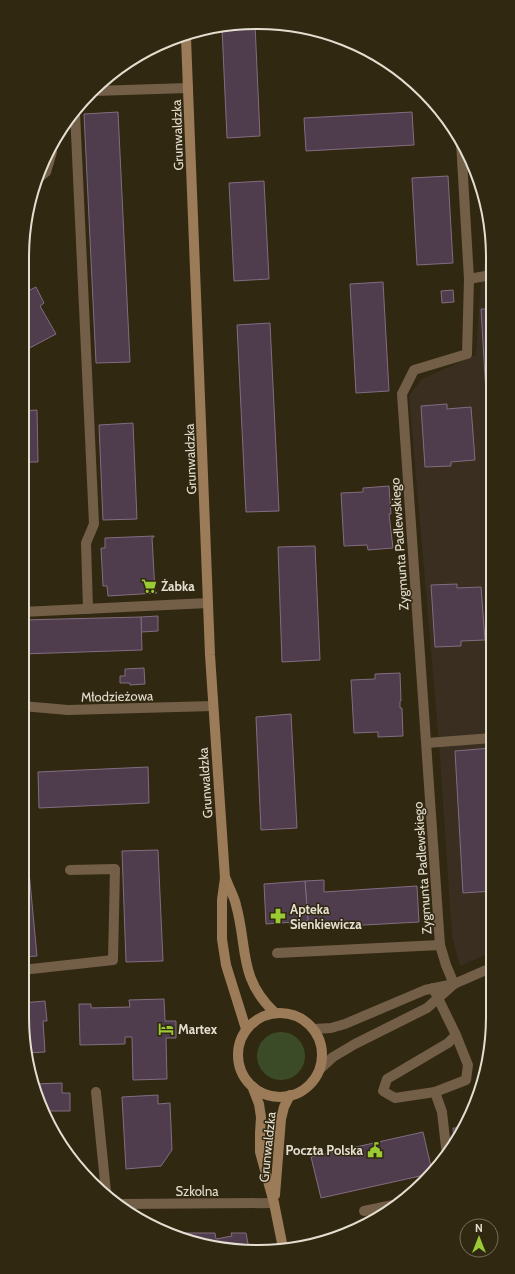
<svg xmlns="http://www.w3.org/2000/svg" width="515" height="1274" viewBox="0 0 515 1274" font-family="Cabin,sans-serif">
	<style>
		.medical { fill: #3a2e20 }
		.green { fill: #3b4b27 }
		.building { fill: #4f3c4d; stroke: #826d80 }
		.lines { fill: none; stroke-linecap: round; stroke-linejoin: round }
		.lane { stroke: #735e48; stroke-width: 10 }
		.street { stroke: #735e48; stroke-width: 10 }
		.secondary { stroke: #9c7b58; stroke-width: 10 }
		.labels { text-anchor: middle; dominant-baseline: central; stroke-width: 3; stroke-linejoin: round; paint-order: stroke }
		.street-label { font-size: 13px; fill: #e4ded0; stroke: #312811 }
		.poi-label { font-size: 13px; font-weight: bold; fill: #e4ded0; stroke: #312811; text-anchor: start }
		.rim { fill: none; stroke: #e4ded0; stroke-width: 2 }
	</style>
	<rect width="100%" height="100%" fill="#312811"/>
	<polygon class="medical" points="487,213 491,227 493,951 460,966 452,936 439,743 409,396 422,379 476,355 481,280 485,259"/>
	<circle class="green" cx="281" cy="1056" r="24"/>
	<g class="building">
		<polygon points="242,23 255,24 260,136 227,138 222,28"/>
		<polygon points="118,112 130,362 96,363 84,114"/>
		<polygon points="412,112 414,145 306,151 304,118"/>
		<polygon points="448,176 453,263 417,265 412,178"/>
		<polygon points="264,181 269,279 234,281 229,183"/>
		<polygon points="383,282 389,391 356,393 350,284"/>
		<polygon points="36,287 44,303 40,306 56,334 22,352 22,294"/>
		<polygon points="453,290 454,302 442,303 441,291"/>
		<polygon points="481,309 491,309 491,392 486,393"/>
		<polygon points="270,323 279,511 246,512 237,325"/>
		<polygon points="447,404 447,409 471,407 475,460 451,462 451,466 425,467 421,406"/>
		<polygon points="37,410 38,462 22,462 22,411"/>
		<polygon points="133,423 137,519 103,520 99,425"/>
		<polygon points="389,486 391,514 389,514 393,548 368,550 367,545 344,546 341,493 363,492 363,488"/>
		<polygon points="154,536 154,537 152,537 155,592 157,593 108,596 107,586 103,586 101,548 105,548 105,538"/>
		<polygon points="315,546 320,660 282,662 278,547"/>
		<polygon points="457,584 457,588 481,587 485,640 461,641 461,646 435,647 431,585"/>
		<polygon points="158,616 158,631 141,632 141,617"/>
		<polygon points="141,617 142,650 22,654 22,620"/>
		<polygon points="144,668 145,684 130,685 130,683 120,683 120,676 125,676 125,669"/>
		<polygon points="400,673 401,701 400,701 400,708 402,708 403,736 378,737 378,732 354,733 351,680 375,679 375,674"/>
		<polygon points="291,714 297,828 261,830 256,717"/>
		<polygon points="491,748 492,775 493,891 463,893 455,751"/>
		<polygon points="148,767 149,803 39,808 38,772"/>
		<polygon points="22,829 25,829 37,956 22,957"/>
		<polygon points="158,850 163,961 126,962 122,851"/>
		<polygon points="324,880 324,892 417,886 419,922 291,929 290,923 308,921 305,881"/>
		<polygon points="305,881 308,921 266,924 264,884"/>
		<polygon points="164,999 165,1021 176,1021 176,1038 166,1038 167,1079 133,1080 132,1037 125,1037 125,1044 80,1045 79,1004 91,1004 91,1008 130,1007 129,1000"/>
		<polygon points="45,1001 47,1021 43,1021 45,1052 28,1053 22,1016 22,1003"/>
		<polygon points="62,1083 62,1093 70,1093 70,1111 46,1111 35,1092 33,1084"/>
		<polygon points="158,1095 158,1104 170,1103 172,1150 161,1166 126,1169 122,1097"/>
		<polygon points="453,1128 462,1128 454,1142"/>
		<polygon points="423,1132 432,1171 429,1174 321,1198 311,1157"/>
		<polygon points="176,1233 215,1233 216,1239 232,1236 231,1233 246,1233 249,1249 227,1250"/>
	</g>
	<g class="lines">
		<g class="lane">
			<polyline points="469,279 491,275"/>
			<polyline points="277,953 440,945"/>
			<polyline points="22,970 113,960 115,869 70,870"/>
			<polyline points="433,988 456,1035 448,1043 387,1079 383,1091 395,1098 435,1092 466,1080 468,1065 456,1035"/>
			<polyline points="96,1092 106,1192"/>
			<polyline points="435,1092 442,1112 447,1156"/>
			<polyline points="364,1211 393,1205"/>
		</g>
		<g class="street">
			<polyline points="94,91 188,88"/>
			<polyline points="75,112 94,524 86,543 88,609"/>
			<polyline points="35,181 46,172 52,152"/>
			<polyline points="22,612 208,603"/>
			<polyline points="22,706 68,710 213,706"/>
			<polyline points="427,743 492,738"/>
			<polyline points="454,984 446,965 440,945 402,394 414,370 467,354 469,279 461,142"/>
			<polyline points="314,1029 331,1028 345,1024 425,990 454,984 493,967"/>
			<polyline points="320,1069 333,1057 355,1044 427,1008 454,984"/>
			<polyline points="120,1204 274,1203"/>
		</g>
		<g class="secondary">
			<polyline points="186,38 210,655 225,878 222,900 222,939 226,965 246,1029"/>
			<path d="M 226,879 C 229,888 234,896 236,905 C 248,948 238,978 275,1013"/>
			<circle cx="280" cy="1055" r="42"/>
			<polyline points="252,1086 259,1104 261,1117 260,1133 260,1152 274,1203 283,1248"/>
			<polyline points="275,1195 281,1119 284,1107 290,1095"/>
		</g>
	</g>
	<defs>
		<g id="supermarket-bare" transform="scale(1.2)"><path d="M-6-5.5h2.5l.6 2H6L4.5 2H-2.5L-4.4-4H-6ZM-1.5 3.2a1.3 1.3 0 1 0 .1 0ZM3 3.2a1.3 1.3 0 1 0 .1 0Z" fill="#9acb34" stroke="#312811" stroke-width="2.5" paint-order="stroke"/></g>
		<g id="pharmacy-bare" transform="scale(1.2)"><path d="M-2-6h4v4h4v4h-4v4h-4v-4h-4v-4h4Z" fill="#9acb34" stroke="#312811" stroke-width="2.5" paint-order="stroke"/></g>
		<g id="hotel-bare" transform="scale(1.2)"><path d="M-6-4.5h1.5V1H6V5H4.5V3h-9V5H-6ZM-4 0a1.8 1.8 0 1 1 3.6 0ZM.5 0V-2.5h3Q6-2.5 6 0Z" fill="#9acb34" stroke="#312811" stroke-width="2.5" paint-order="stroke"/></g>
		<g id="civic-bare" transform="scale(1.2)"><path d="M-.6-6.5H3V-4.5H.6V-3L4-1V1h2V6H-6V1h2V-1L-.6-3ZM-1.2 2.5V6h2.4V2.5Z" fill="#9acb34" stroke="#312811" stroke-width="2.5" paint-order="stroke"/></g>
	</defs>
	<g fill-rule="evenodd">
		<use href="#supermarket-bare" x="149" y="586"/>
		<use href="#pharmacy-bare" x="278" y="916"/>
		<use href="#hotel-bare" x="166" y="1029"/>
		<use href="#civic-bare" x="375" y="1150"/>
	</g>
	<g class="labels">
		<g class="street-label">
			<text transform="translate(177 135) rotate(-92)">Grunwaldzka</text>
			<text transform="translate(190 459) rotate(-92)">Grunwaldzka</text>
			<text transform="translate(399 544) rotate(-94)">Zygmunta Padlewskiego</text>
			<text transform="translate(117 696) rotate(-1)">Młodzieżowa</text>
			<text transform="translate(205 783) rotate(-94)">Grunwaldzka</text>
			<text transform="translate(422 868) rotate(-94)">Zygmunta Padlewskiego</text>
			<text transform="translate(267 1147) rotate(-84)">Grunwaldzka</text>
			<text x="197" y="1191">Szkolna</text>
		</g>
		<g class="poi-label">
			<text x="161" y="586">Żabka</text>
			<text x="290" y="909">Apteka<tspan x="290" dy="15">Sienkiewicza</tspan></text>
			<text x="178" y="1029">Martex</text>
			<text x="363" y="1150" text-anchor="end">Poczta Polska</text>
		</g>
	</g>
	<path d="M0 0H515V1274H0ZM257 29H258A228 228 0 0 1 486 257V1017A228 228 0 0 1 258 1245H257A228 228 0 0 1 29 1017V257A228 228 0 0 1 257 29Z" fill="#312811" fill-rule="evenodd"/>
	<path class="rim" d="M257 29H258A228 228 0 0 1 486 257V1017A228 228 0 0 1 258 1245H257A228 228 0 0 1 29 1017V257A228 228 0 0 1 257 29Z"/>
	<g transform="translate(479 1238)"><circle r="19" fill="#312811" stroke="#79715d"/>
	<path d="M0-3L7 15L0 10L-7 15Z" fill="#9acb34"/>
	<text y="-6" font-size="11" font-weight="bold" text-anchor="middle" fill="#e4ded0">N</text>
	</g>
</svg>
